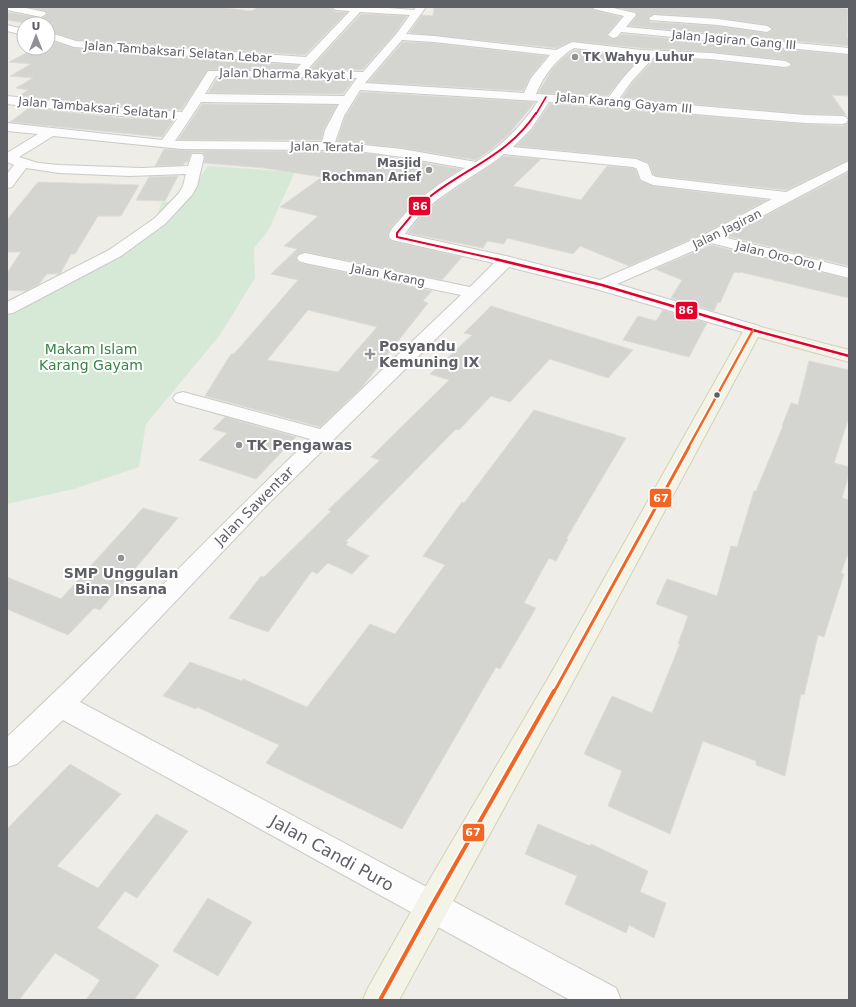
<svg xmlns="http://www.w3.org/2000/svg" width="856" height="1007" viewBox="0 0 856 1007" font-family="'DejaVu Sans',sans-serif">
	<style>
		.green { fill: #d6e9d7 }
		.building { fill: #d4d4d1; stroke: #dddcd7; fill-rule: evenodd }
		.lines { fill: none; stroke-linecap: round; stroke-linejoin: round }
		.minor-casing { stroke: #cacac8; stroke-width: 2 }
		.major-casing { stroke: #d5d1b6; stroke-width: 2 }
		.minor { fill: #fcfcfc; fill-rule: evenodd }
		.major { fill: #f3f3e8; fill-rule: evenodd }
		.bus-1-far2-casing { stroke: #fff; stroke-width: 3 }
		.bus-1-far1-casing { stroke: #fff; stroke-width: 4 }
		.bus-1-casing { stroke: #fff; stroke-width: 5 }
		.bus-2-far2-casing { stroke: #fff; stroke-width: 5 }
		.bus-2-far1-casing { stroke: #fff; stroke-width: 6 }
		.bus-2-casing { stroke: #fff; stroke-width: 7 }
		.bus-1-far2 { stroke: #e4002b; stroke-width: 1.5 }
		.bus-1-far1 { stroke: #e4002b; stroke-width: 2 }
		.bus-1 { stroke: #e4002b; stroke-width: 2.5 }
		.bus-2-far2 { stroke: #f26522; stroke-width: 2.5 }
		.bus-2-far1 { stroke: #f26522; stroke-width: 3 }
		.bus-2 { stroke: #f26522; stroke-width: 4 }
		.poi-dot { fill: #909194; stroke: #fff; stroke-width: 1.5 }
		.bus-dot { fill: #5e6066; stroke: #fff; stroke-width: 1.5 }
		.labels { text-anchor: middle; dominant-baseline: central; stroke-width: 4; stroke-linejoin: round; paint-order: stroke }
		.far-street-label { font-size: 12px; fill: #5e6066; stroke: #fff }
		.far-poi-label { font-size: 12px; font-weight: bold; fill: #5e6066; stroke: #fff; text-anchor: start }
		.poi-label { font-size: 14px; font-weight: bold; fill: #5e6066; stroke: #fff; text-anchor: start }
		.park-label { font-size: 14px; fill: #378446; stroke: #fff }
		.street-label { font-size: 14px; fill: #5e6066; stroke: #fff }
		.near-street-label { font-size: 17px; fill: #5e6066; stroke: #fff }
		.line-badge { stroke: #fff; stroke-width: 1.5 }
		.badge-label { font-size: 11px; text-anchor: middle; font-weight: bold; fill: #fff }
	</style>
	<rect width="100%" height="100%" fill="#eeede8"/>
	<polygon class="green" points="208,166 295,172 268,231 254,248 255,278 220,335 146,424 139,467 74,489 7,504 7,309 150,234 162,202 181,202"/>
	<g class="building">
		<polygon points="28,7 216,7 252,11 258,7 318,7 330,8 336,12 347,12 305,55 76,40 48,31 48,24 25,24 26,23 7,20 7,12 41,18 47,14 45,11"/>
		<polygon points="434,7 590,7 594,10 621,17 607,34 607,36 612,39 617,38 622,34 849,55 849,96 832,95 846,115 805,114 622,98 632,83 655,59 711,60 785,68 790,67 792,64 785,60 711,52 641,48 572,41 556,48 409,33 422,15 433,16"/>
		<path d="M 616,7 L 832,7 L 848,9 L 847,38 L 849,38 L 849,46 L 629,26 L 637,16 L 636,12 ZM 654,14 L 718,18 L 767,25 L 773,30 L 767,33 L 718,26 L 650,22 L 648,18 Z"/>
		<polygon points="361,14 407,16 396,32 362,70 309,70"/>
		<polygon points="48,40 74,48 298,65 294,70 208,70 181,110 121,107 19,96 28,90 16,88 33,78 10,76 31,64 9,62 32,50 22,49 24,48 48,48"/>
		<polygon points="403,42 434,43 547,56 530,77 523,91 368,82"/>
		<polygon points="574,50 640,57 607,96 538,93 552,69 563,58"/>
		<polygon points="217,78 354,79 343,94 208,93"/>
		<polygon points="361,92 535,102 509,134 493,148 476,160 402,148 337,141 345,117"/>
		<polygon points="202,104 337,105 324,129 321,140 178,140"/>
		<polygon points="550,104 805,124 842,126 846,124 849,121 849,160 786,190 656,176 653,174 649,163 636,158 516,146 532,130"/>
		<polygon points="29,108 121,118 174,120 162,137 10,122"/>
		<path d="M 164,149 L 182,150 L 327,152 L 365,153 L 461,169 L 420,197 L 392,226 L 388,235 L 388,238 L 392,241 L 462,257 L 442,280 L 305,252 L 299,254 L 296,257 L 298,262 L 305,264 L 432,291 L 423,301 L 428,303 L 362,387 L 320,427 L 205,396 L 231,354 L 234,354 L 298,280 L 271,274 L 297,249 L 284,246 L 318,216 L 280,207 L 322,177 L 264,168 L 204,163 L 205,156 L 202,152 L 191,153 L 188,162 L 185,162 L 183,165 L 155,166 ZM 308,310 L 377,327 L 338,372 L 267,360 Z"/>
		<polygon points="504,156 541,159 513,186 581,200 607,166 633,168 636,170 640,181 653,186 767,200 703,234 629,266 580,246 573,254 507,238 504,244 487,241 483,248 408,233 416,222 439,200"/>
		<polygon points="849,172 849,266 727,236"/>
		<polygon points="178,176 165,201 136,200 149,177"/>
		<polygon points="38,182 139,185 121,216 98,216 75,254 71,254 60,274 47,274 39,284 26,291 7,290 7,273 21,252 7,252 7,220"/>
		<polygon points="711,245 849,279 849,298 740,272 740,273 734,272 720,303 718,302 714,311 671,298 682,280 655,269"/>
		<polygon points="491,306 633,350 608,378 550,359 510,402 491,396 459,430 456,429 346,541 348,542 346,545 369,556 352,574 328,563 317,574 312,571 268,632 229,618 261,576 264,577 331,511 328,510 380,460 371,457 449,380 430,374 472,335 464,333"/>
		<polygon points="663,310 707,323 689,357 623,340 638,316 656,321"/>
		<polygon points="809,361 849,370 849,417 834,463 849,467 849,474 842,498 849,500 849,551 841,573 844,574 824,637 818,635 804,695 801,694 785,776 756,765 756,761 703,741 670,834 608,806 622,771 584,754 612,696 652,713 680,644 678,644 688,616 656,604 667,579 717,596 731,546 737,547 754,491 756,491 783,426 782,426 791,403 798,405"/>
		<polygon points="534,410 626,438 566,539 568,539 556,561 549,558 524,603 536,608 500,669 496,667 402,829 266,763 279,745 197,707 196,709 163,696 190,662 242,681 243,679 307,707 370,624 395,634 445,565 423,556 462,502 464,503"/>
		<polygon points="225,417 296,437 256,479 199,460 227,433 213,429"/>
		<polygon points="143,508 178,518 100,610 94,608 68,635 7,609 7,577 61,599"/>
		<polygon points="70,764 121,794 57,866 98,888 156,814 188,831 137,898 125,891 97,928 159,965 134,1000 86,1000 100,980 55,953 19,1000 7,1000 7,829"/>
		<polygon points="538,824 590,846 591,844 648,871 640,892 666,903 654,938 629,925 626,933 565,904 577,876 525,854"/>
		<polygon points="208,898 252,922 218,976 173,951"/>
	</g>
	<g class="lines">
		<g class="minor-casing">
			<g id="minor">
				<polygon points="7,7 21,7 45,12 46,14 41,17 7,10"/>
				<path d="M 331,7 L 376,7 L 414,10 L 416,7 L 426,7 L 406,34 L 434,36 L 556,50 L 572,42 L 641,50 L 711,53 L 785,61 L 791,64 L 789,66 L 785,67 L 711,59 L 654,57 L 631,82 L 619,99 L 805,115 L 842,116 L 846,117 L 848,120 L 846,123 L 842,124 L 805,123 L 549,102 L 531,129 L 513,147 L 636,159 L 648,164 L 652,175 L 656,177 L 786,192 L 849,161 L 849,170 L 723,237 L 849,268 L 849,278 L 711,243 L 617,284 L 759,326 L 762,330 L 759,334 L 753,335 L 596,289 L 509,267 L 266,506 L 80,702 L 616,988 L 621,1000 L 570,1000 L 63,720 L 17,764 L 7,767 L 7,737 C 111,641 207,537 310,439 L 176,402 L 173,398 L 176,394 L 183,392 L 320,429 L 461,295 L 305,263 L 299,261 L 297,258 L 299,255 L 305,253 L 470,287 L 494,263 L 392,240 L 389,237 C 389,231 394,226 398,222 C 417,198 440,183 465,168 L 402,157 L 365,152 L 327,150 L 182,149 L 53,136 L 19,157 L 38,163 L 59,165 L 142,168 L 188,166 L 192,154 L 202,154 L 204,157 L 197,186 L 192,195 L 165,224 L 121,256 L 13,313 L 7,314 L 7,302 L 109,250 L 155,218 L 179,193 L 183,186 L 186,174 L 129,176 L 59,173 L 26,168 L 12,187 L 7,188 L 7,174 L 14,165 L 7,162 L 7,153 L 38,134 L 7,131 L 7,123 L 162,140 L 177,119 L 121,116 L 7,104 L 7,96 L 121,108 L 182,112 L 208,71 L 295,71 L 301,64 L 74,47 L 48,38 L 48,32 L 76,41 L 306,57 L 350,11 L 336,10 ZM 360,12 L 410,15 L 397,33 L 363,72 L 306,71 ZM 402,40 L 434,42 L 550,55 L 531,78 L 524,93 L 365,83 ZM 574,48 L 641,56 L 643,56 L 623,78 L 608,98 L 536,94 C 544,75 556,59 574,48 ZM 216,76 L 357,78 L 344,96 L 205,94 ZM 360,90 L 538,101 C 521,127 502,146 476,162 L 402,149 L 335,142 L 344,116 ZM 201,102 L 339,104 L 325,130 L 322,142 L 175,141 ZM 504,154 L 633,167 L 637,169 L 641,180 L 653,185 L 772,199 L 704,235 L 600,280 L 506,256 L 405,234 C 430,196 470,181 504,154 Z"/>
				<polygon points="592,7 609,7 635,13 636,15 626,27 849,48 849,54 621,32 617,37 613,38 608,35 624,16 594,9"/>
				<polygon points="654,15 718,19 767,26 772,29 767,32 718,25 650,20 649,18"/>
				<polygon points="7,25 24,29 24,35 7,31"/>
			</g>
		</g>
		<g class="major-casing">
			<polygon id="major" points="753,325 849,350 849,362 758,337 568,691 399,1000 363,1000 368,988 420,896 550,675 744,330 747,326"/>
		</g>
		<use href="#minor" class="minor"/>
		<use href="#major" class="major"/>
		<g class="bus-1-far2-casing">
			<polyline id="bus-1-far2" points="536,114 546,97"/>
		</g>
		<g class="bus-1-far1-casing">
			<path id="bus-1-far1" d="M 500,260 L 397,237 L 397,233 C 408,220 418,206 432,195 C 469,167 510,153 536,113"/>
		</g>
		<g class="bus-1-casing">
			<polyline id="bus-1" points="495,259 602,285 753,330 849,356"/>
		</g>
		<g class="bus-2-far2-casing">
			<polyline id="bus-2-far2" points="688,448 753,330"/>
		</g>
		<g class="bus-2-far1-casing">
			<polyline id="bus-2-far1" points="554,692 689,447"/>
		</g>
		<g class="bus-2-casing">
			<polyline id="bus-2" points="380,1000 431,907 554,691"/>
		</g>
		<use href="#bus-1-far2" class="bus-1-far2"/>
		<use href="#bus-1-far1" class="bus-1-far1"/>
		<use href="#bus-1" class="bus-1"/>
		<use href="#bus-2-far2" class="bus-2-far2"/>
		<use href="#bus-2-far1" class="bus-2-far1"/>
		<use href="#bus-2" class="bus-2"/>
	</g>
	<g class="poi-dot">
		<circle cx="575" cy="57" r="4"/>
		<circle cx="429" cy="170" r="4"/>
		<path d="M368 348h4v4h4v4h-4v4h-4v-4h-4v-4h4z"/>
		<circle cx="239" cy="445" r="4"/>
		<circle cx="121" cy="558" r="4"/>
	</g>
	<circle class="bus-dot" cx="717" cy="395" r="3.5"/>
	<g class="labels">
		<g class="far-street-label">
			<text transform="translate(734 40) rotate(5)">Jalan Jagiran Gang III</text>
			<text transform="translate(178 52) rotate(4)">Jalan Tambaksari Selatan Lebar</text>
			<text transform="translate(286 74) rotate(1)">Jalan Dharma Rakyat I</text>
			<text transform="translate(624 103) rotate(5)">Jalan Karang Gayam III</text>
			<text transform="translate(97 108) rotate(5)">Jalan Tambaksari Selatan I</text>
			<text transform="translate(327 147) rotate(1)">Jalan Teratai</text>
			<text transform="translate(727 229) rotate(-26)">Jalan Jagiran</text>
			<text transform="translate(779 256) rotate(14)">Jalan Oro-Oro I</text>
			<text transform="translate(388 275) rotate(11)">Jalan Karang</text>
		</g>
		<g class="far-poi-label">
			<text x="583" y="57">TK Wahyu Luhur</text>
			<text x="421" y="163" text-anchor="end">Masjid<tspan x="421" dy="14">Rochman Arief</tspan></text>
		</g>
		<g class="poi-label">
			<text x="379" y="346">Posyandu<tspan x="379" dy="16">Kemuning IX</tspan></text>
			<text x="247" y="445">TK Pengawas</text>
			<text x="121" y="573" text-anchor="middle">SMP Unggulan<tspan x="121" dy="16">Bina Insana</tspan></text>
		</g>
		<g class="park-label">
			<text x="91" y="349">Makam Islam<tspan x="91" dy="16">Karang Gayam</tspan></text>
		</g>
		<g class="street-label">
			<text transform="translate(254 506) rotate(-45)">Jalan Sawentar</text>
		</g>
		<g class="near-street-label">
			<text transform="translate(332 853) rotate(29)">Jalan Candi Puro</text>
		</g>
	</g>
	<g class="line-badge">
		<rect x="408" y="196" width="23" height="20" rx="4" fill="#e4002b"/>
		<rect x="675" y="301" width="23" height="19" rx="4" fill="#e4002b"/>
		<rect x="649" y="488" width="23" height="20" rx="4" fill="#f26522"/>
		<rect x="462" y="823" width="23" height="19" rx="4" fill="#f26522"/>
	</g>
	<g class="badge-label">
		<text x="420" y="210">86</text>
		<text x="686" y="314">86</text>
		<text x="661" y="502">67</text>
		<text x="473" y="836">67</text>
	</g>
	<rect width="856" height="1007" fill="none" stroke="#5e6066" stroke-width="16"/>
	<g transform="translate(36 36)"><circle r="19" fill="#ffffff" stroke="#bfbfc2"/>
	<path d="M0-3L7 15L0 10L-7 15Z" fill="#909194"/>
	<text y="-6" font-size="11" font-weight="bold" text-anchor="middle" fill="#5e6066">U</text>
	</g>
</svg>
